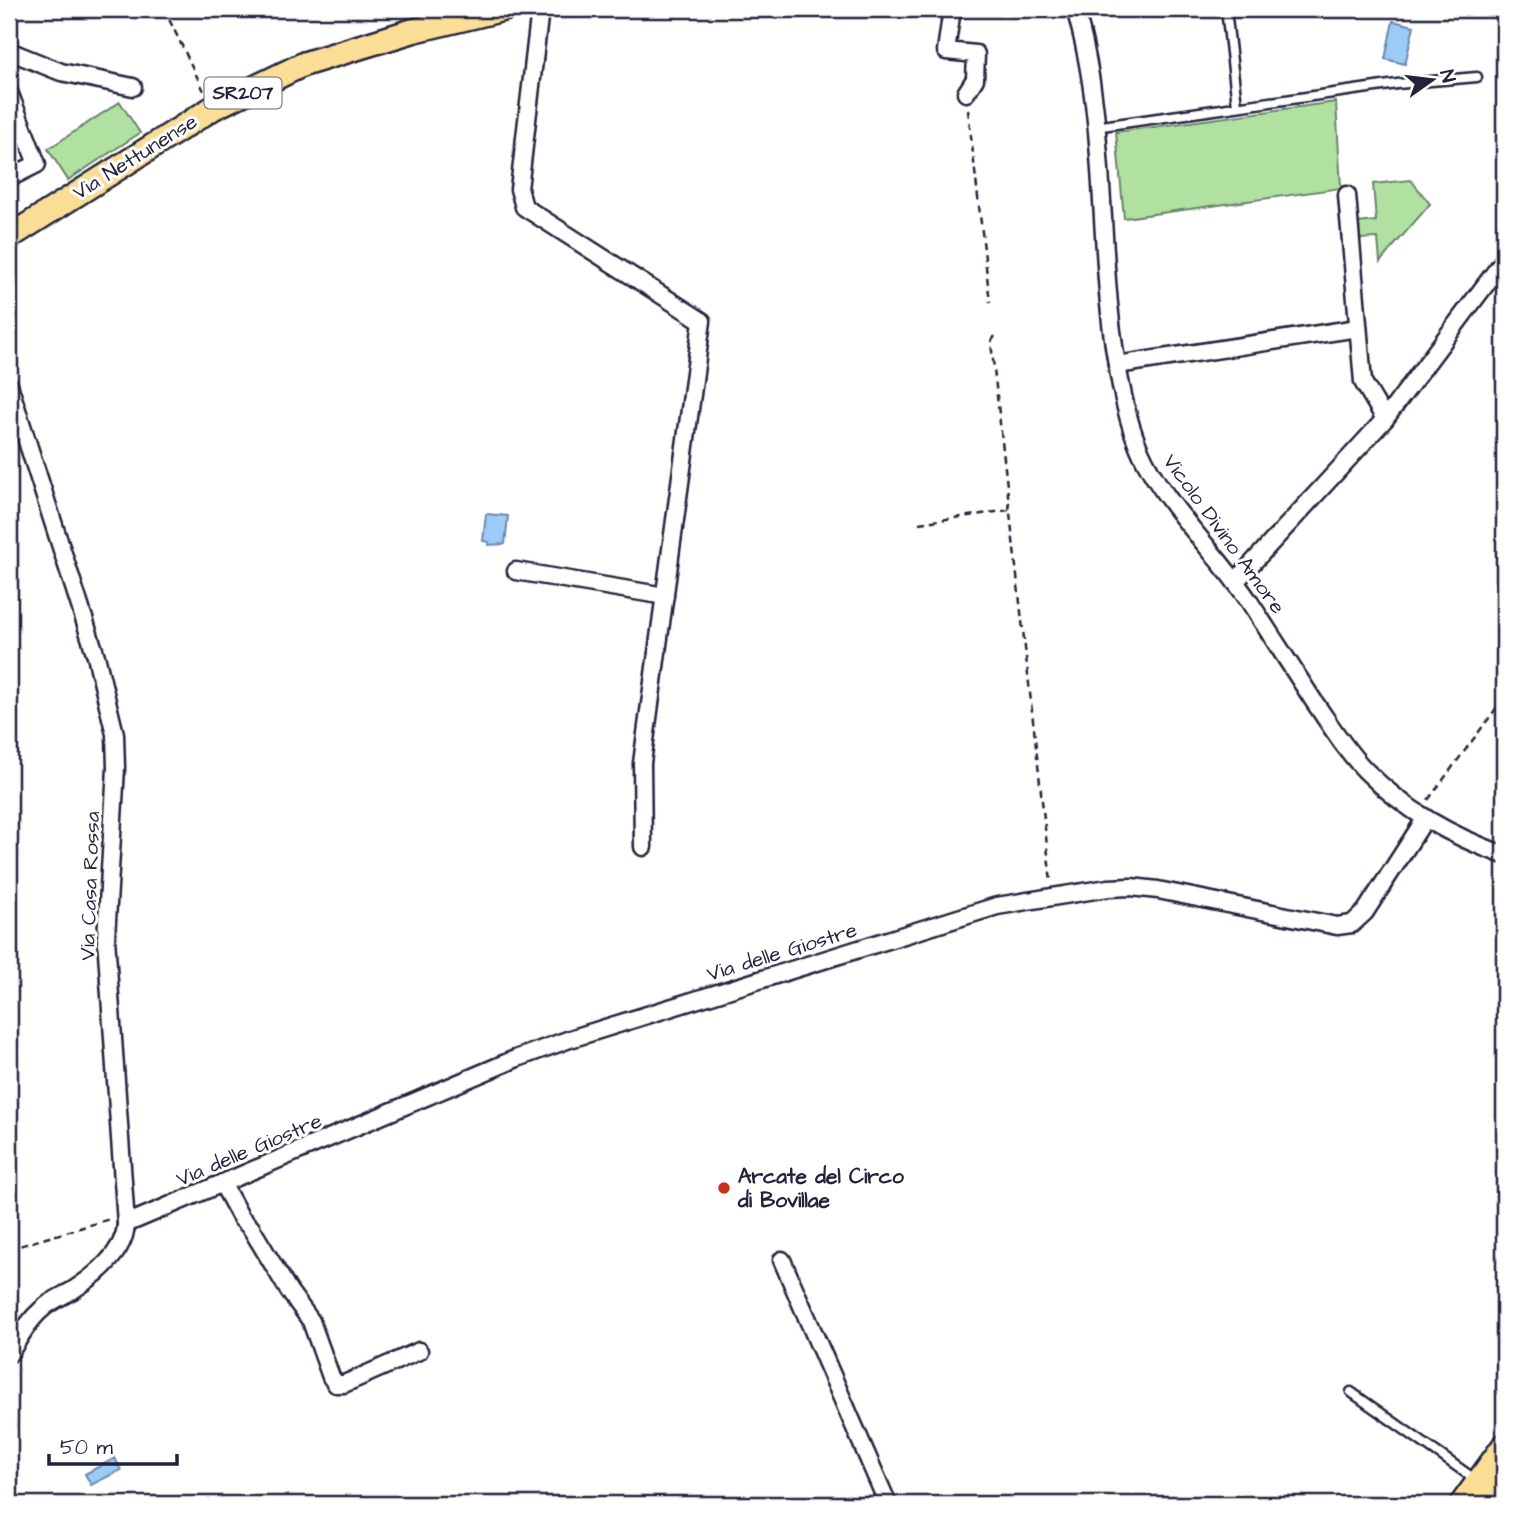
<svg xmlns="http://www.w3.org/2000/svg" width="1513" height="1513" viewBox="0 0 1513 1513" font-family="'Architects Daughter',sans-serif">
	<style>
		.green { fill: #b1e1a1; stroke: #6a826e; stroke-width: 2 }
		.water { fill: #9ccbf7; stroke: #6b87ac; stroke-width: 2 }
		.lines { fill: none; stroke-linecap: round; stroke-linejoin: round }
		.service-casing { stroke: #22223b; stroke-width: 13 }
		.minor-casing { stroke: #22223b; stroke-width: 21 }
		.primary-casing { stroke: #22223b; stroke-width: 28 }
		.path { stroke: #22223b; stroke-width: 2.5; stroke-dasharray: 7 5; stroke-linecap: butt }
		.service { stroke: #fff; stroke-width: 8 }
		.minor { stroke: #fff; stroke-width: 16 }
		.primary { stroke: #fbde96; stroke-width: 23 }
		.poi-dot { fill: #c8321e; stroke: #fff; stroke-width: 2.5 }
		.labels { text-anchor: middle; dominant-baseline: central; stroke-width: 6; stroke-linejoin: round; paint-order: stroke }
		.shield { fill: #fff; stroke: #646476; stroke-width: 2 }
		.shield-label { font-size: 19px; font-weight: bold; fill: #22223b }
		.street-label { font-size: 21px; fill: #22223b; stroke: #fff }
		.poi-label { font-size: 21px; font-weight: bold; fill: #22223b; stroke: #fff; text-anchor: start }
	</style>
	<rect width="100%" height="100%" fill="#fff"/>
	<filter id="ink" filterUnits="userSpaceOnUse"><feTurbulence type="fractalNoise" baseFrequency=".0143" numOctaves="2"/><feDisplacementMap in="SourceGraphic" scale="14" xChannelSelector="R" yChannelSelector="G"/><feConvolveMatrix kernelMatrix="1 2 1 2 8 2 1 2 1" color-interpolation-filters="sRGB"/></filter>
	<g filter="url(#ink)">
		<g class="green">
			<polygon points="120,102 140,133 68,180 48,149"/>
			<polygon points="1336,102 1341,188 1124,218 1116,132"/>
			<polygon points="1411,180 1430,204 1380,262 1378,238 1359,239 1358,223 1376,221 1373,184"/>
		</g>
		<g class="water">
			<polygon points="1393,21 1414,26 1405,64 1385,59"/>
			<polygon points="486,514 508,516 505,544 488,545 489,542 483,541"/>
			<polygon points="115,1458 121,1470 91,1485 85,1474"/>
		</g>
		<g class="lines">
			<g class="service-casing">
				<g id="service">
					<polyline points="1226,9 1237,105"/>
					<polyline points="1095,127 1397,84 1477,77"/>
					<polyline points="1351,1392 1476,1480"/>
				</g>
			</g>
			<g class="minor-casing">
				<g id="minor">
					<polyline points="540,9 519,189 524,207 702,321 642,763 643,847"/>
					<polyline points="956,9 951,16 946,51 976,54 975,79 966,93"/>
					<path d="M 1075,9 C 1111,129 1095,263 1121,386 C 1126,411 1133,438 1145,461 C 1172,513 1217,553 1249,601 C 1271,635 1293,669 1315,703 C 1331,726 1346,751 1366,771 C 1406,811 1451,836 1504,855"/>
					<polyline points="9,51 61,72 133,87"/>
					<polyline points="9,92 37,164 9,178"/>
					<polyline points="1347,195 1363,382 1385,419"/>
					<polyline points="1117,365 1358,328"/>
					<path d="M 9,385 L 96,656 L 115,734 L 116,768 L 106,938 L 126,1224 C 125,1252 95,1276 73,1290 C 63,1296 50,1301 41,1310 C 27,1322 19,1339 9,1354"/>
					<polyline points="516,571 665,596"/>
					<polyline points="1235,582 1385,419 1504,260"/>
					<polyline points="222,1183 241,1218 251,1228 289,1291 311,1321 331,1377 336,1384 344,1384 419,1351"/>
					<polyline points="126,1224 515,1059 570,1039 997,906 1108,888 1131,887 1158,890 1337,926 1352,924 1365,912 1425,819"/>
					<polyline points="782,1260 888,1504"/>
				</g>
			</g>
			<g class="primary-casing">
				<g id="primary">
					<polyline points="9,237 213,108 304,64 412,31 504,9"/>
					<polyline points="1462,1504 1504,1446"/>
					<polyline points="1485,1504 1504,1478"/>
				</g>
			</g>
			<g class="path">
				<polyline points="164,9 204,91"/>
				<polyline points="968,110 990,302"/>
				<polyline points="995,336 991,342 1051,882"/>
				<polyline points="919,523 1010,510"/>
				<polyline points="1428,800 1504,698"/>
				<polyline points="9,1249 110,1219"/>
			</g>
			<use href="#service" class="service"/>
			<use href="#minor" class="minor"/>
			<use href="#primary" class="primary"/>
		</g>
	</g>
	<circle class="poi-dot" cx="724" cy="1188" r="7"/>
	<g class="labels">
		<rect class="shield" x="204.5" y="77.5" width="77" height="31" rx="5"/>
		<g class="shield-label">
			<text x="243" y="93">SR207</text>
		</g>
		<g class="street-label">
			<text transform="translate(135 157) rotate(-32)">Via Nettunense</text>
			<text transform="translate(1224 534) rotate(54)">Vicolo Divino Amore</text>
			<text transform="translate(90 886) rotate(-88)">Via Casa Rossa</text>
			<text transform="translate(782 952) rotate(-17)">Via delle Giostre</text>
			<text transform="translate(249 1150) rotate(-23)">Via delle Giostre</text>
		</g>
		<g class="poi-label">
			<text x="738" y="1176">Arcate del Circo<tspan x="738" dy="24">di Bovillae</tspan></text>
		</g>
	</g>
	<rect width="1513" height="1513" fill="none" stroke="#fff" stroke-width="35"/>
	<rect x="18" y="18" width="1478" height="1478" fill="none" stroke="#22223b" stroke-width="2.5" filter="url(#ink)"/>
	<g transform="translate(1432 80) rotate(76)" stroke="#ffffff" stroke-width="5" paint-order="stroke">
	<path d="M0-5L12 26L0 18L-12 26Z" fill="#22223b"/>
	<text y="-10" font-size="19" font-weight="bold" text-anchor="middle" fill="#22223b">N</text>
	</g>
	<path d="M49 1454v10h128v-10" fill="none" stroke="#22223b" stroke-width="3.5"/>
	<text x="60" y="1454" font-size="21" fill="#22223b" stroke="#ffffff" stroke-width="5" paint-order="stroke">50 m</text>
</svg>
